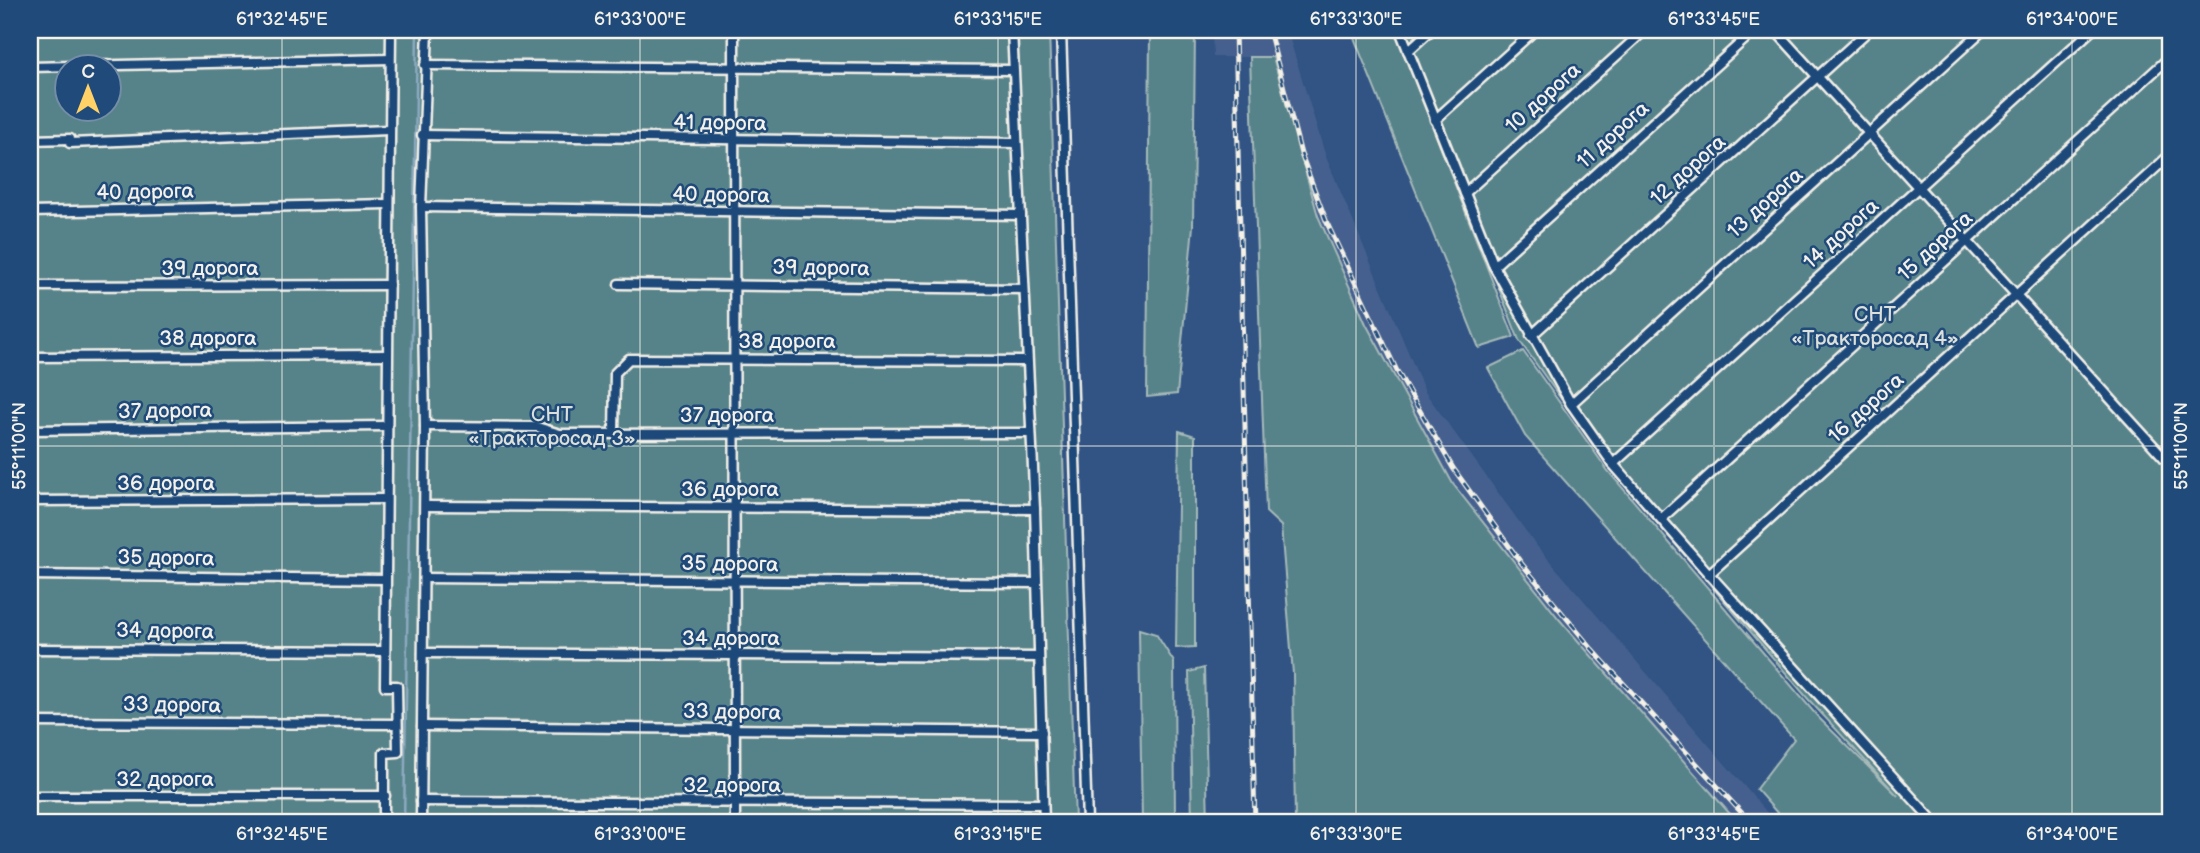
<svg xmlns="http://www.w3.org/2000/svg" width="2200" height="853" viewBox="0 0 2200 853" font-family="'Balsamiq Sans',sans-serif">
	<style>
		.built { fill: #44618f }
		.green { fill: #57828a; stroke: #a6bab9; stroke-width: 2; fill-rule: evenodd }
		.lines { fill: none; stroke-linecap: round; stroke-linejoin: round }
		.stream { stroke: #8caabf; stroke-width: 2.5 }
		.minor-casing { stroke: #f4f1e8; stroke-width: 13 }
		.minor { stroke: #1f4a7a; stroke-width: 8 }
		.rail-casing { stroke: #f4f1e8; stroke-width: 5 }
		.rail { stroke: #1f4a7a; stroke-width: 2.5; stroke-dasharray: 8; stroke-linecap: butt }
		.ticks { fill: none; stroke: #f4f1e8; stroke-width: 2; stroke-opacity: 0.45 }
		.labels { text-anchor: middle; dominant-baseline: central; stroke-width: 5; stroke-linejoin: round; paint-order: stroke }
		.street-label { font-size: 21px; fill: #f4f1e8; stroke: #1f4a7a }
		.park-label { font-size: 21px; fill: #dce0da; stroke: #1f4a7a }
		.neatline { fill: none; stroke: #f4f1e8; stroke-width: 2.5 }
		.ticks-label { font-size: 18px; text-anchor: middle; fill: #f4f1e8 }
	</style>
	<rect width="100%" height="100%" fill="#315484"/>
	<filter id="ink" filterUnits="userSpaceOnUse"><feTurbulence type="fractalNoise" baseFrequency=".0143" numOctaves="2"/><feDisplacementMap in="SourceGraphic" scale="14" xChannelSelector="R" yChannelSelector="G"/><feConvolveMatrix kernelMatrix="1 2 1 2 8 2 1 2 1" color-interpolation-filters="sRGB"/></filter>
	<g filter="url(#ink)">
		<polygon class="built" points="1212,30 1287,30 1326,157 1425,392 1536,545 1776,823 1738,823 1559,619 1453,484 1366,324 1318,216 1273,57 1213,57"/>
		<g class="green">
			<path d="M 30,30 L 1049,30 L 1075,823 L 30,823 ZM 66,66 L 108,66 L 108,108 L 66,108 Z"/>
			<polygon points="1150,30 1195,30 1193,226 1177,394 1147,397"/>
			<polygon points="1351,30 1395,30 1514,337 1479,348"/>
			<polygon points="1398,30 2170,30 2170,823 1786,823 1756,789 1794,739 1525,436 1488,368 1523,351 1608,471 1818,717 1898,796 1809,700 1611,469 1519,340"/>
			<polygon points="1250,57 1273,57 1318,216 1366,324 1453,484 1559,619 1738,823 1295,823 1293,674 1281,526 1266,512"/>
			<polygon points="1179,431 1195,436 1195,647 1176,648"/>
			<polygon points="1139,629 1156,634 1174,662 1175,823 1142,823"/>
			<polygon points="1204,668 1208,823 1192,823 1189,672"/>
		</g>
		<g class="lines">
			<polyline class="stream" points="404,823 417,30"/>
			<g class="minor-casing">
				<g id="minor">
					<polyline points="734,30 735,823"/>
					<polyline points="1012,30 1035,509 1044,823"/>
					<polyline points="1061,30 1087,823"/>
					<polyline points="1400,30 1494,266 1571,404 1613,464 1709,574 1935,823"/>
					<polyline points="1775,30 2170,464"/>
					<polyline points="1408,51 1431,30"/>
					<polyline points="425,65 1013,70"/>
					<polyline points="30,67 390,59"/>
					<polyline points="1435,120 1535,30"/>
					<polyline points="422,135 1017,143"/>
					<polyline points="30,140 70,139"/>
					<polyline points="70,143 388,130"/>
					<polyline points="1465,193 1645,30"/>
					<polyline points="421,207 1021,215"/>
					<polyline points="30,212 387,204"/>
					<polyline points="1494,266 1755,30"/>
					<polyline points="619,284 1023,289"/>
					<polyline points="30,286 389,285"/>
					<polyline points="1531,336 1869,30"/>
					<polyline points="30,357 387,355"/>
					<polyline points="1571,404 1983,30"/>
					<polyline points="425,426 537,427 560,434 1030,433"/>
					<polyline points="30,430 385,426"/>
					<polyline points="614,434 615,373 629,359 1026,361"/>
					<polyline points="1613,464 2092,30"/>
					<polyline points="30,501 386,499"/>
					<polyline points="425,506 1035,509"/>
					<polyline points="1662,518 2170,57"/>
					<polyline points="1709,574 2170,155"/>
					<polyline points="30,575 385,579"/>
					<polyline points="424,578 1036,583"/>
					<polyline points="30,649 385,651"/>
					<polyline points="423,653 1038,657"/>
					<polyline points="30,722 397,724"/>
					<polyline points="422,726 1042,732"/>
					<polyline points="30,796 385,796"/>
					<polyline points="421,801 1043,804"/>
					<polyline points="384,823 384,753 398,752 397,686 385,686 391,30"/>
					<polyline points="421,823 425,426 421,207 428,30"/>
				</g>
			</g>
			<use href="#minor" class="minor"/>
			<g class="rail-casing">
				<g id="rail">
					<polyline points="1235,30 1255,823"/>
					<polyline points="1269,30 1301,154 1327,223 1397,371 1453,468 1522,564 1592,649 1751,823"/>
				</g>
			</g>
			<use href="#rail" class="rail"/>
		</g>
	</g>
	<path class="ticks" d="M 282,30 L 282,823M 640,30 L 640,823M 998,30 L 998,823M 1356,30 L 1356,823M 1714,30 L 1714,823M 2072,30 L 2072,823M 30,446 L 2170,446"/>
	<g class="labels">
		<g class="street-label">
			<text transform="translate(1543 98) rotate(-42)">10 дорога</text>
			<text transform="translate(720 123) rotate(1)">41 дорога</text>
			<text transform="translate(1613 135) rotate(-42)">11 дорога</text>
			<text transform="translate(1688 170) rotate(-42)">12 дорога</text>
			<text transform="translate(145 192) rotate(-1)">40 дорога</text>
			<text transform="translate(721 195) rotate(1)">40 дорога</text>
			<text transform="translate(1765 203) rotate(-42)">13 дорога</text>
			<text transform="translate(1841 234) rotate(-42)">14 дорога</text>
			<text transform="translate(1935 246) rotate(-42)">15 дорога</text>
			<text x="210" y="268">39 дорога</text>
			<text transform="translate(821 268) rotate(1)">39 дорога</text>
			<text x="208" y="338">38 дорога</text>
			<text x="787" y="341">38 дорога</text>
			<text transform="translate(1866 408) rotate(-42)">16 дорога</text>
			<text transform="translate(165 411) rotate(-1)">37 дорога</text>
			<text x="727" y="415">37 дорога</text>
			<text x="166" y="483">36 дорога</text>
			<text x="730" y="489">36 дорога</text>
			<text transform="translate(166 558) rotate(1)">35 дорога</text>
			<text transform="translate(730 564) rotate(1)">35 дорога</text>
			<text transform="translate(165 631) rotate(1)">34 дорога</text>
			<text x="731" y="638">34 дорога</text>
			<text transform="translate(172 705) rotate(1)">33 дорога</text>
			<text transform="translate(732 712) rotate(1)">33 дорога</text>
			<text x="165" y="779">32 дорога</text>
			<text x="732" y="785">32 дорога</text>
		</g>
		<g class="park-label">
			<text x="1875" y="314">СНТ<tspan x="1875" dy="24">«Тракторосад 4»</tspan></text>
			<text x="552" y="414">СНТ<tspan x="552" dy="24">«Тракторосад 3»</tspan></text>
		</g>
	</g>
	<rect width="2200" height="853" fill="none" stroke="#1f4a7a" stroke-width="77"/>
	<g transform="translate(88 88)"><circle r="33" fill="#1f4a7a" stroke="#748da6" stroke-width="2"/>
	<path d="M0-5L12 26L0 18L-12 26Z" fill="#ffd166"/>
	<text y="-10" font-size="19" font-weight="bold" text-anchor="middle" fill="#f4f1e8">С</text>
	</g>
	<rect x="38" y="38" width="2124" height="776" class="neatline"/>
	<g class="ticks-label">
		<text x="282" y="25">61°32'45"E</text>
		<text x="640" y="25">61°33'00"E</text>
		<text x="998" y="25">61°33'15"E</text>
		<text x="1356" y="25">61°33'30"E</text>
		<text x="1714" y="25">61°33'45"E</text>
		<text x="2072" y="25">61°34'00"E</text>
		<text transform="translate(19 446) rotate(-90)" y="6">55°11'00"N</text>
		<text transform="translate(2181 446) rotate(-90)" y="6">55°11'00"N</text>
		<text x="282" y="840">61°32'45"E</text>
		<text x="640" y="840">61°33'00"E</text>
		<text x="998" y="840">61°33'15"E</text>
		<text x="1356" y="840">61°33'30"E</text>
		<text x="1714" y="840">61°33'45"E</text>
		<text x="2072" y="840">61°34'00"E</text>
	</g>
</svg>
